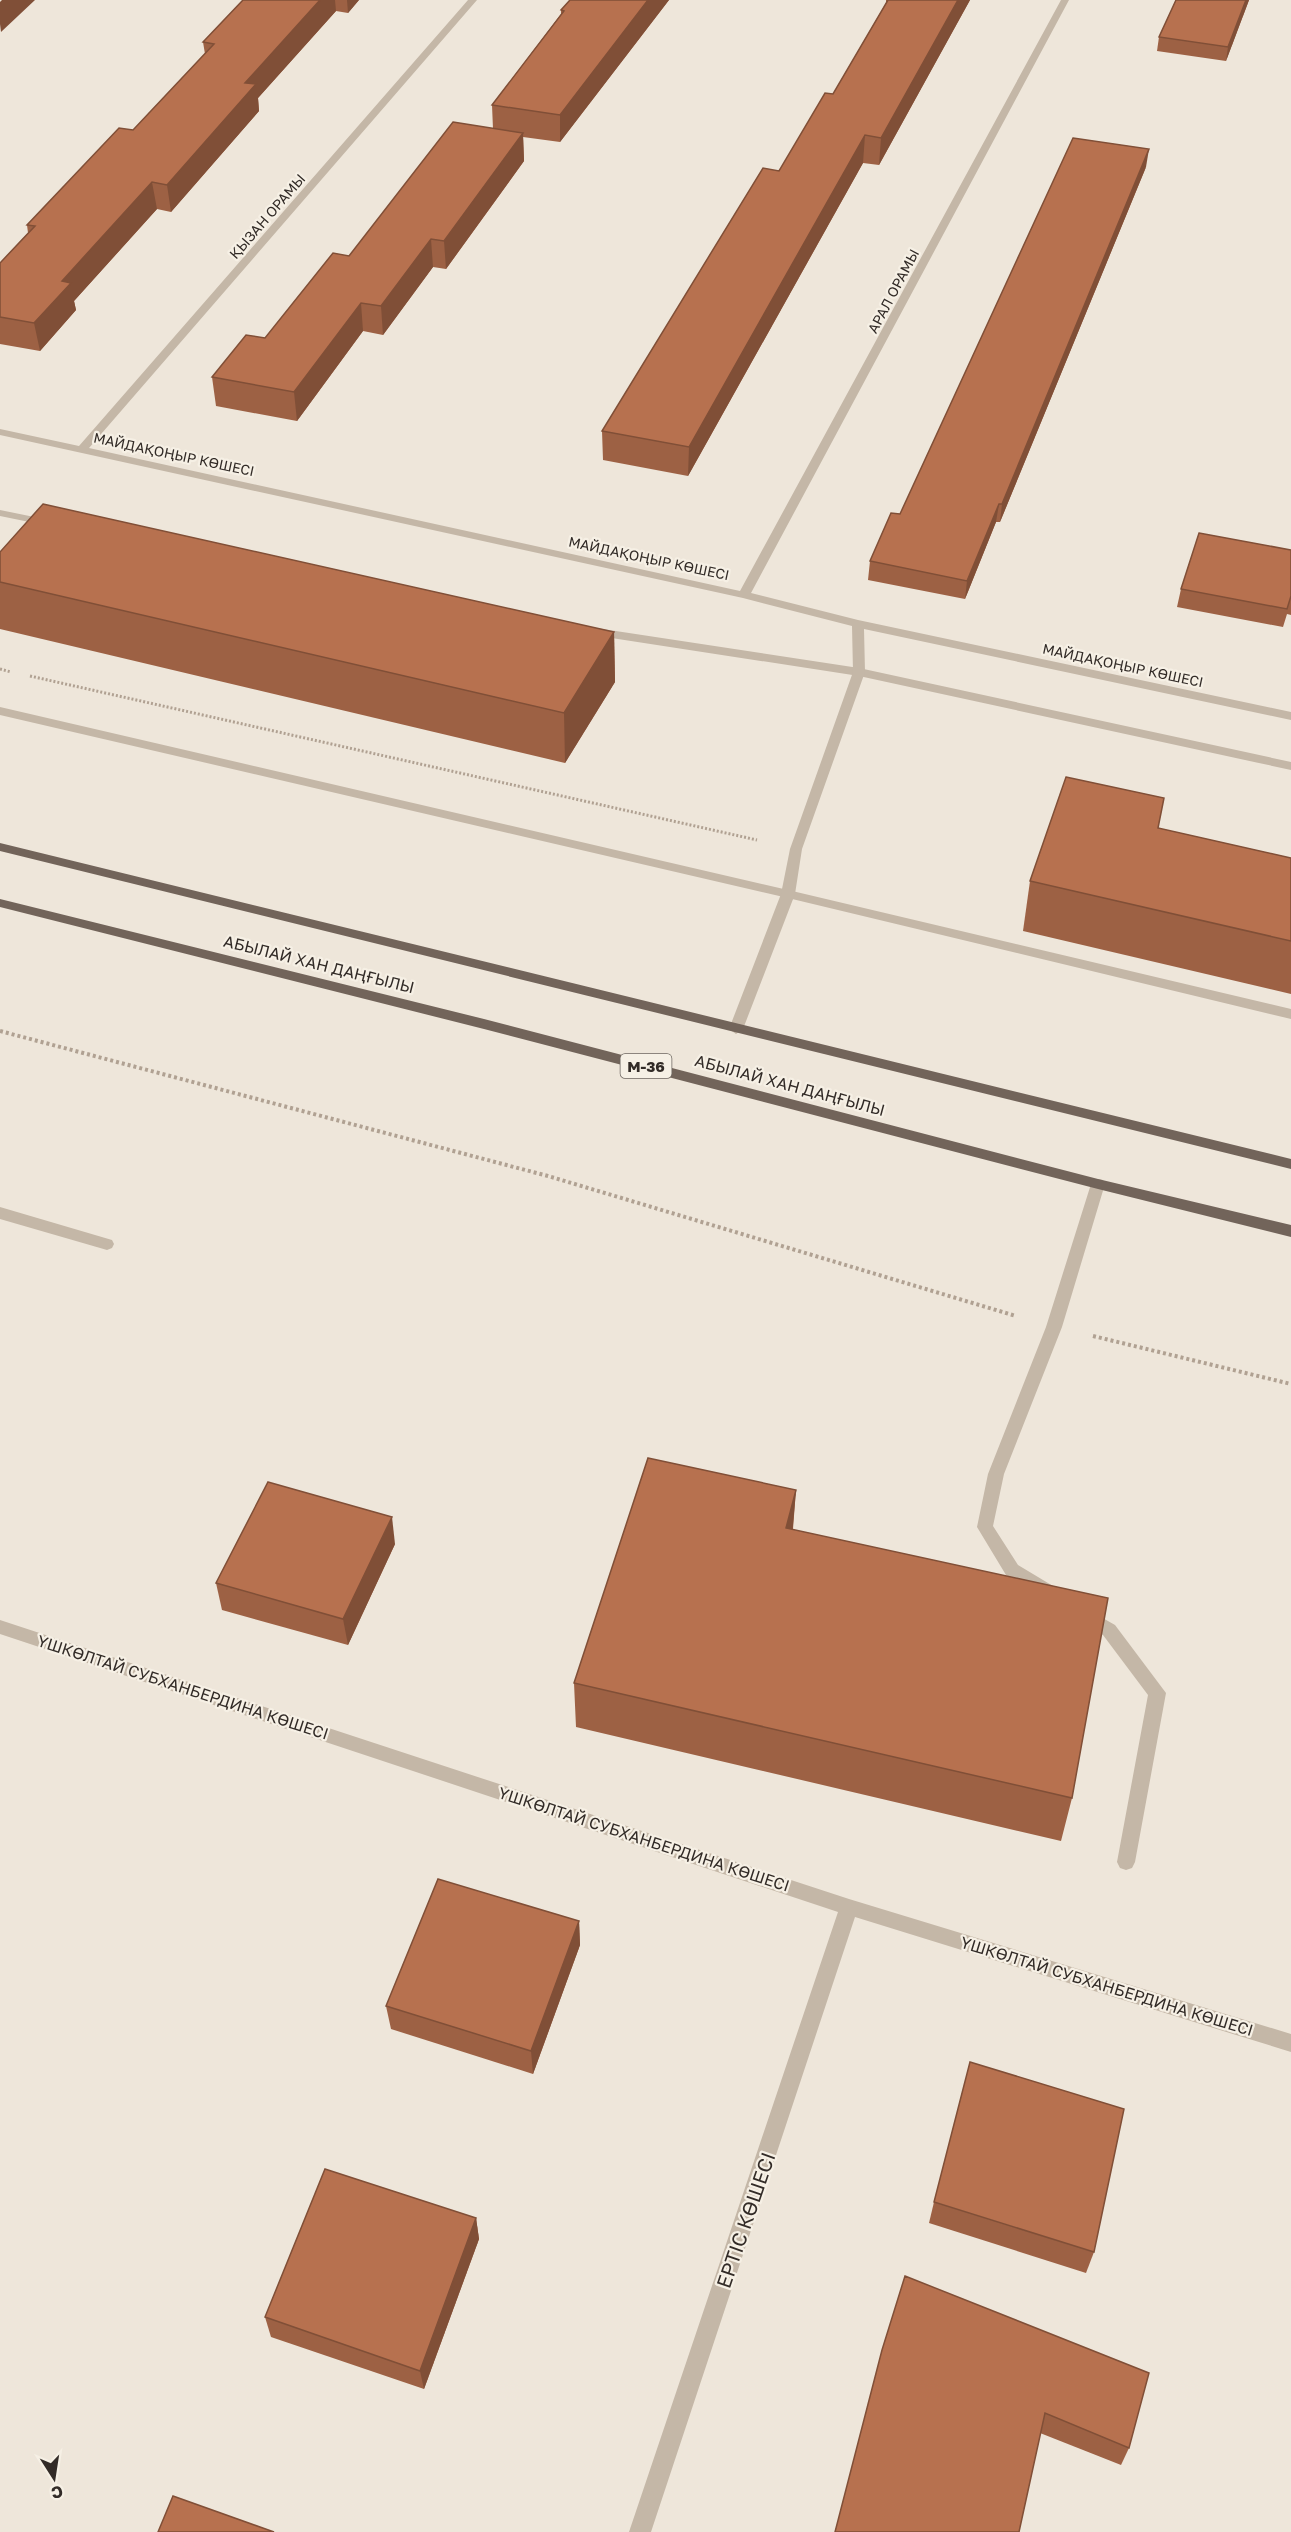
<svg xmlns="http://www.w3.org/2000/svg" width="1291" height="2532" viewBox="0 0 1291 2532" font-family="'Golos Text',sans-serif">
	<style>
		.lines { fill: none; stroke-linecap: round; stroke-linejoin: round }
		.path-far1 { stroke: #b0a192; stroke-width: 3; stroke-dasharray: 2 2; stroke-linecap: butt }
		.path { stroke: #b0a192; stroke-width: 4; stroke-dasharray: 3 3; stroke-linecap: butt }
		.service { fill: #c4b7a7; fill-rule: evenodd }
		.minor { fill: #c4b7a7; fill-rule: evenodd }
		.primary { fill: #72645a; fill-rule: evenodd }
		.wall { fill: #9d6144 }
		.shaded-wall { fill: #804f37 }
		.building { fill: #b7714f; stroke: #804f37; stroke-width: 1.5 }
		.labels { text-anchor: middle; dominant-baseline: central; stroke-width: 4.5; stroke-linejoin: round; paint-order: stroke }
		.far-street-label { font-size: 14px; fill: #322b27; stroke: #f6f0e5 }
		.shield { fill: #f6f0e5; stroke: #6d6660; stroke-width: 1.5 }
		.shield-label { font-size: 15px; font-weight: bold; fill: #322b27 }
		.street-label { font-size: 16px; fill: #322b27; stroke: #f6f0e5 }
		.near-street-label { font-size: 20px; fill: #322b27; stroke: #f6f0e5 }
	</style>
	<rect width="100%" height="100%" fill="#eee6da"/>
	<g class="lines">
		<g class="path-far1">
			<polyline points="0,669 11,672"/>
			<polyline points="30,676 757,840"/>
		</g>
		<g class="path">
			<polyline points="0,1031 548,1176 1016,1316"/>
			<polyline points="1093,1336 1291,1384"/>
		</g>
		<g class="service">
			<polygon points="0,510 49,520 55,523 49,526 0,516"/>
			<polygon points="596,628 859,668 1291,762 1291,770 859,676 592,635 592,629"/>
			<polygon points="0,707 788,890 1291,1009 1291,1019 788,898 0,715"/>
			<polygon points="1098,1179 1103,1180 1105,1184 1062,1327 1004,1474 993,1526 1018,1565 1053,1586 1055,1591 1053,1596 1047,1598 1006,1575 977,1527 988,1474 1046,1327 1091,1184 1093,1180"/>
			<polygon points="1085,1608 1115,1625 1166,1693 1135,1862 1132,1868 1126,1870 1120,1868 1117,1862 1148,1695 1103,1635 1079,1620 1077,1615 1079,1610"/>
		</g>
		<g class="minor">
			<polygon points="468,0 477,0 89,448 740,591 1061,0 1069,0 751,593 858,620 1291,712 1291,720 864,629 865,672 802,849 795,894 743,1029 736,1034 729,1029 781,894 790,849 853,672 852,626 743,598 0,435 0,429 79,446"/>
			<polygon points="0,1207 112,1240 114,1244 112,1248 107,1250 0,1219"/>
			<polygon points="0,1620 849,1899 1291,2034 1291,2052 855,1917 651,2532 629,2532 838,1912 0,1634"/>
		</g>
		<g class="primary">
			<polygon points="0,843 1291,1159 1291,1169 0,851"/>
			<polygon points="0,899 484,1019 1098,1179 1291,1225 1291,1237 1098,1189 484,1029 0,907"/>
		</g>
	</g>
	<g class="wall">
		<polygon points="243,0 359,0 348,13 336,11 258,98 259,111 171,212 157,209 74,301 76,310 40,351 0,344 0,263 28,233 27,225 133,130 205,54 203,42"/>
		<polygon points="570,0 669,0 560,142 523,137 524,161 446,269 433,267 383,335 363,331 297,421 216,406 212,377 265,338 349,256 493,129 492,105 561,14 561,10"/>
		<polygon points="886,0 970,0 879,165 863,163 688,476 603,460 602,431 833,94 886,3"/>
		<polygon points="1176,0 1249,0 1226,61 1157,51 1159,37"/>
		<polygon points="1146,167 1000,522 996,522 965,599 868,580 870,561 900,514"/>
		<polygon points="1291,550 1291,615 1287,614 1283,627 1177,607 1181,589"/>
		<polygon points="0,552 614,632 615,682 565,763 0,629"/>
		<polygon points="1158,828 1291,858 1291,994 1023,931 1030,881"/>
		<polygon points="796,1490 793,1529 1072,1798 1061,1841 576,1727 574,1683"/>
		<polygon points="395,1544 348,1645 222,1610 216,1583"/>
		<polygon points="579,1921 580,1945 533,2074 391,2029 386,2006"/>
		<polygon points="934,2202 1094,2252 1086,2273 929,2223"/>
		<polygon points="476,2218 479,2239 424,2389 271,2337 265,2317"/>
		<polygon points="905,2276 1129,2448 1121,2465 1040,2433"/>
	</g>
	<g class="shaded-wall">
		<polygon points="2,0 35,0 1,32 0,24 0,2"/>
		<polygon points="320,0 335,0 336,11 258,98 259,111 171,212 167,185 245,83"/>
		<polygon points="347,0 359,0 348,13"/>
		<polygon points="648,0 669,0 560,142 560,115"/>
		<polygon points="958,0 970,0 879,165 881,138"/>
		<polygon points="1246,0 1249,0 1226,61 1228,47"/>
		<polygon points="523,133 524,161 446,269 444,241"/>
		<polygon points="865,135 863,163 688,476 689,447"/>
		<polygon points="1149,149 1146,167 1000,522 1002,504"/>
		<polygon points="152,182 157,209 74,301 76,310 40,351 34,323 62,281"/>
		<polygon points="431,239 433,267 383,335 381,306"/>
		<polygon points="361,303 363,331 297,421 294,392"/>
		<polygon points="999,504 996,522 965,599 967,581"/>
		<polygon points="614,632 615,682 565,763 564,713"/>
		<polygon points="796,1490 792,1536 786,1528"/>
		<polygon points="392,1517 395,1544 348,1645 343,1619"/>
		<polygon points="579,1921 580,1945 533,2074 531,2051"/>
		<polygon points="476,2218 479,2239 424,2389 420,2371"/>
	</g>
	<g class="building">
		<polygon points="243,0 320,0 245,83 256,84 167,185 152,182 62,281 71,283 34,323 0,317 0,263 35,226 27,225 119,128 133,130 214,44 203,42"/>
		<polygon points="570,0 648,0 560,115 492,105 564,11 561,10"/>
		<polygon points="888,0 958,0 881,138 865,135 689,447 602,431 763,168 779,171 825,93 833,94"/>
		<polygon points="1176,0 1246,0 1228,47 1159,37"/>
		<polygon points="453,122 523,133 444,241 431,239 381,306 361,303 294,392 212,377 246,335 265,338 333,253 349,256"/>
		<polygon points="1073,138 1149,149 1002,504 999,504 967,581 870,561 891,513 900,514"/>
		<polygon points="43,504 614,632 564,713 0,582 0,552"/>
		<polygon points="1199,533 1291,550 1291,596 1287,609 1181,589"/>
		<polygon points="1066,777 1164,798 1158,828 1291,858 1291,941 1030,881"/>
		<polygon points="648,1458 796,1490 786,1528 1108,1598 1072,1798 574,1683"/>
		<polygon points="268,1482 392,1517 343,1619 216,1583"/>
		<polygon points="438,1879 579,1921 531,2051 386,2006"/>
		<polygon points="970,2062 1124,2109 1094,2252 934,2202"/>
		<polygon points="325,2169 476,2218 420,2371 265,2317"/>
		<polygon points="905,2276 1149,2373 1129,2448 1045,2413 1019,2532 835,2532 882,2350"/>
		<polygon points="173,2496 274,2532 158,2532"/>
	</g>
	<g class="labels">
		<g class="far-street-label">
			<text transform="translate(267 216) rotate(-49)">ҚЫЗАН ОРАМЫ</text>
			<text transform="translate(893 291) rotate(-62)">АРАЛ ОРАМЫ</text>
			<text transform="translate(174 454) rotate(12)">МАЙДАҚОҢЫР КӨШЕСІ</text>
			<text transform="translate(649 558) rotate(12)">МАЙДАҚОҢЫР КӨШЕСІ</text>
			<text transform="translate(1123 665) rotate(12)">МАЙДАҚОҢЫР КӨШЕСІ</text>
		</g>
		<rect class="shield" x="620.5" y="1054" width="51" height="24" rx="4.5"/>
		<g class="shield-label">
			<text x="646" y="1066">M-36</text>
		</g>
		<g class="street-label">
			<text transform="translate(319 964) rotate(14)">АБЫЛАЙ ХАН ДАҢҒЫЛЫ</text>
			<text transform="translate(790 1085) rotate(15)">АБЫЛАЙ ХАН ДАҢҒЫЛЫ</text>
			<text transform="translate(183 1687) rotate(18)">ҮШКӨЛТАЙ СУБХАНБЕРДИНА КӨШЕСІ</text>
			<text transform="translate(644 1839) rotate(18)">ҮШКӨЛТАЙ СУБХАНБЕРДИНА КӨШЕСІ</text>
			<text transform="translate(1107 1986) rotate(17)">ҮШКӨЛТАЙ СУБХАНБЕРДИНА КӨШЕСІ</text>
		</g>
		<g class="near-street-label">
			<text transform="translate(745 2220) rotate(-71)">ЕРТІС КӨШЕСІ</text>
		</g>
	</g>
	<g transform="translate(54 2478) rotate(168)" stroke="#f6f0e5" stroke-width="4.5" paint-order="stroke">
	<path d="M0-4.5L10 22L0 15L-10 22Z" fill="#322b27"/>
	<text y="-9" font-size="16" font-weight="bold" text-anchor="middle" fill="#322b27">С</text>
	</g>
</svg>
